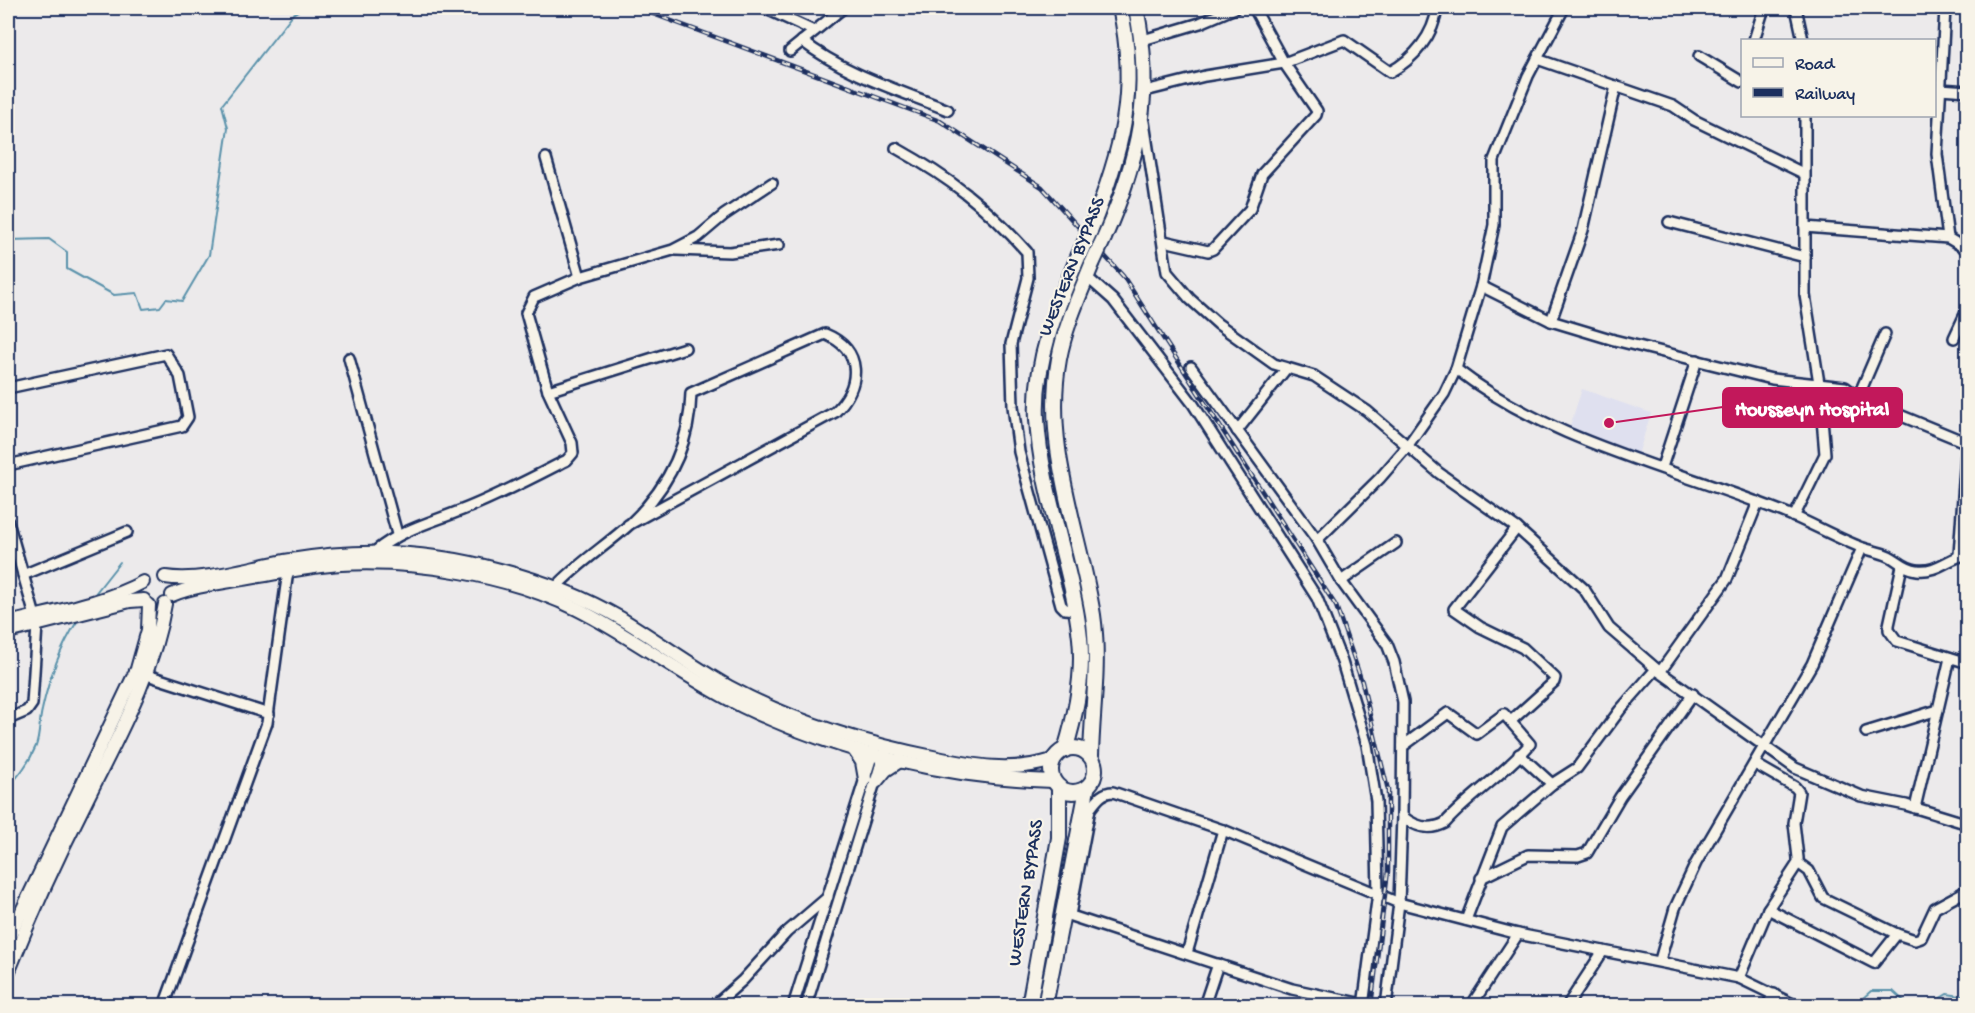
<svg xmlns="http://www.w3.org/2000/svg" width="1975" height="1013" viewBox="0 0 1975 1013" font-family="'Gochi Hand',sans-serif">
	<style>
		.built { fill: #dfe0ef }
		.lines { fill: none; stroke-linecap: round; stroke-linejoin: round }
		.stream { stroke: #5a92ab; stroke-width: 2 }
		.minor-casing { stroke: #1b2f5e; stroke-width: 14 }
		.secondary-casing { stroke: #1b2f5e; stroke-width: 16 }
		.primary-casing { stroke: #1b2f5e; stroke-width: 18 }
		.minor { stroke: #f7f3e8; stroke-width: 9 }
		.secondary { stroke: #f7f3e8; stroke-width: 12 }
		.primary { stroke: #f7f3e8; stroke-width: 14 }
		.rail-casing { stroke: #1b2f5e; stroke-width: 4.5 }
		.rail { stroke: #f7f3e8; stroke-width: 2; stroke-dasharray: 7; stroke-linecap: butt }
		.primary-bridge-casing { stroke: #1b2f5e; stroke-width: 18; stroke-linecap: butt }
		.primary-bridge { stroke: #f7f3e8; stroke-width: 14 }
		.labels { text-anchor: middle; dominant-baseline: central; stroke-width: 4.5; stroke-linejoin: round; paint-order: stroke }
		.street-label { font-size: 20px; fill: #1b2f5e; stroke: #f7f3e8 }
		.leader { fill: none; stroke: #c2185b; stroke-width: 2 }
		.callout-dot { fill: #c2185b; stroke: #f7f3e8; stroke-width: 2 }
		.callout { fill: #c2185b; stroke: #c2185b; stroke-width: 2 }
		.callout-label { font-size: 21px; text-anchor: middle; font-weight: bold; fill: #fff }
	</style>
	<rect width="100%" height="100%" fill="#eceaeb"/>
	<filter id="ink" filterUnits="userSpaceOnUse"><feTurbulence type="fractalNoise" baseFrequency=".0167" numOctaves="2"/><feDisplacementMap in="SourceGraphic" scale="12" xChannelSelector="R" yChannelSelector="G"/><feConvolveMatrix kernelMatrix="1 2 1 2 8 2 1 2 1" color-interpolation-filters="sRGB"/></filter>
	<g filter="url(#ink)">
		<polygon class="built" points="1582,389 1651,413 1637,458 1568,432"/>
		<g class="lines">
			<g class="stream">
				<polyline points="8,240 49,239 67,252 67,269 114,295 137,293 143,309 160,307 166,299 182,301 209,255 228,128 222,105 293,14 303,8"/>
				<polyline points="94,595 120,562"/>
				<path d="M 8,788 C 19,775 29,763 36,746 C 40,735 39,722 42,710 C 49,678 60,648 78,620"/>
				<polyline points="1854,1006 1871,991 1893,991 1907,1004 1929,1005 1947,994 1968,997"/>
			</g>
			<g class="minor-casing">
				<g id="minor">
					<polyline points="764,8 814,31"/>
					<polyline points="1796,8 1803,40"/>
					<polyline points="1945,8 1937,154 1948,238"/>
					<polyline points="1143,40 1200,23 1235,8"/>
					<polyline points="1754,40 1764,8"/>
					<path d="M 802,41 C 845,74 898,90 948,110"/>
					<polyline points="790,51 843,8"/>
					<polyline points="1699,56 1742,82"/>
					<polyline points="1537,59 1673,106 1694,120 1803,173"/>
					<polyline points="1940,89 1968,91"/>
					<path d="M 1145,91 L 1205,76 L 1284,63 L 1344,40 L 1390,72 C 1414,59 1434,35 1437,8"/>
					<polyline points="1144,122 1167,272 1190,299 1218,324 1274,364 1314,376 1367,411 1439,473 1517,528 1584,589 1609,628 1660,672 1795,768 1861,796 1906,805 1968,824"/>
					<path d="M 896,148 C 950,178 986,206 1027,252 L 1028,278 L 1011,344 L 1013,406 L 1019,452 L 1061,605 L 1065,609 L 1076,610"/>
					<polyline points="546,158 580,277"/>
					<polyline points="1669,222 1805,257"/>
					<polyline points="1805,227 1948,238 1968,250"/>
					<polyline points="1164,241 1208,251 1213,249 1250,209 1262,174 1316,115 1317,111 1284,63 1254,8"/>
					<polyline points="676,250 730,252 779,245"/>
					<polyline points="1087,277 1113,300 1193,404 1317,598 1342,662 1367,745 1376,801 1378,893 1363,1006"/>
					<polyline points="1481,286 1551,321 1614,340 1772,379 1845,387 1863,400 1965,442"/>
					<polyline points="1551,321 1583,230 1616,86"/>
					<polyline points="1954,338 1968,308"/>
					<polyline points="349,358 397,534"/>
					<polyline points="1191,367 1317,540 1341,581 1387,644 1394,662 1403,702 1402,816 1399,903 1386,1006"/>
					<path d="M 1456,369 C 1552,444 1682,470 1793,516 C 1816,526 1839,539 1863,548 C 1872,551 1881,552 1889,556 C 1899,561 1905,569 1917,570 C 1937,573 1949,557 1968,554"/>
					<polyline points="8,388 166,354 180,376 188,417 182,426 8,465"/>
					<polyline points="548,391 685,348"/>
					<polyline points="1858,397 1885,334"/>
					<polyline points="1237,431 1286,369"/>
					<polyline points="1662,467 1697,360"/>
					<polyline points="1794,517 1825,454 1819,383 1805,295 1805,116"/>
					<polyline points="8,522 35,616"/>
					<polyline points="1317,540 1380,478 1406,448 1444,394 1456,369 1481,286 1494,225 1494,160 1528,76 1564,8"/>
					<path d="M 374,552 C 405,528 427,524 462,510 C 498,496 532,478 567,460 L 573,453 L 572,443 L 548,391 L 526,313 L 534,297 L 580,277 L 673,250 L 698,237 L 724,215 L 772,183"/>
					<polyline points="1959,555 1967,439"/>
					<polyline points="1902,566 1889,625 1889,630 1897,641 1968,663"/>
					<polyline points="23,575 127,532"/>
					<polyline points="1341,581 1396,543"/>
					<path d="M 555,588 C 578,563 606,546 630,524 C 667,489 690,445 691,393 L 825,334 C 864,350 861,386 835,412 L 628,525"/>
					<polyline points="1660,672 1727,579 1758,502"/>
					<polyline points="147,675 269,714"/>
					<polyline points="8,719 27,711 32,704 37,625"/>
					<polyline points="1512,720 1554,682 1555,678 1523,648 1480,627 1454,609 1517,528"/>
					<polyline points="1866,732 1938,710"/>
					<polyline points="1519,754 1552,784"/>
					<polyline points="1915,808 1950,658"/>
					<path d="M 1402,816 C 1415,827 1430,831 1445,823 C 1471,794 1505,774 1530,744 L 1504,714 L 1477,734 L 1448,713 L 1403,746"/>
					<polyline points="1798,863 1809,871 1823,898 1897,934"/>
					<polyline points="1481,878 1528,855 1578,856 1587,853 1620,797 1693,694"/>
					<polyline points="1768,909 1874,963 1897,934 1915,940 1921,938 1935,908 1968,890"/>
					<polyline points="1065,914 1292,989 1363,1004"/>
					<path d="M 1070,915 L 1090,809 C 1097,800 1102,792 1113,792 L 1223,830 L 1399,903 L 1518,934 L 1739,978 L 1797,1006"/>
					<polyline points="1466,920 1502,827 1552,784 1577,768 1620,710 1656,669"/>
					<polyline points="1187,953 1223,830"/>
					<polyline points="1660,960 1675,908 1696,863 1812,664 1862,548"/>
					<polyline points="1739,978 1768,909 1798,863 1798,858 1794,823 1799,792 1795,787 1755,764"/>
					<polyline points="164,1006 267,723 288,571"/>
					<polyline points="714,1006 743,980 787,932 828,897"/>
					<polyline points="793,1006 874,750"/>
					<polyline points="806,1006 884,753"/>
					<polyline points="1204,1006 1218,964"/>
					<polyline points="1471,1006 1518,934"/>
					<polyline points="1567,1006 1603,951"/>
					<polyline points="1767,1006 1774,994"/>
				</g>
			</g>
			<g class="secondary-casing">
				<g id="secondary">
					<path d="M 165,577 C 203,583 253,566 291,560 C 360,548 432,551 500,570 C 543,581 584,597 622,619 C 658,641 692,666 729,687 C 792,721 863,743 933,757 C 974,766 1011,773 1053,760"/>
					<path d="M 172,595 C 196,585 223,583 249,578 C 279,573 310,566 341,564 C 418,560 508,575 577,609 C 635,638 685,678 742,706 C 839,753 946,778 1053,781"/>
					<path d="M 8,623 C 52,612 102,604 143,582"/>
					<polyline points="8,632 130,601 144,600"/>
					<polyline points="854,750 862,762 865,779"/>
					<polyline points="876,782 886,770 900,761"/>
					<polyline points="8,940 137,669 148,630 149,605"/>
					<path d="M 8,973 C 31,915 57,858 85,803 C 117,738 153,676 165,604"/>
				</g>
			</g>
			<g class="primary-casing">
				<g id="primary">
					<path d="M 1090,231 C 1121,154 1139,91 1120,8"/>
					<path d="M 1104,238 C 1139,159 1154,93 1136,8"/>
					<circle cx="1073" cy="770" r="22"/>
					<path d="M 1065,750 C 1076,714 1084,675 1080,638 C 1072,563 1041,494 1037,419 C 1034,361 1056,309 1078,257"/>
					<path d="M 1091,756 C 1092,709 1100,663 1093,615 C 1079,529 1043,447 1059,359 C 1065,326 1080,294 1092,264"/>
					<polyline points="1029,1006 1059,838 1059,787"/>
					<polyline points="1045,1006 1087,789"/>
				</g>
			</g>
			<use href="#minor" class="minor"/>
			<use href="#secondary" class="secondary"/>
			<use href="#primary" class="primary"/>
			<g class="rail-casing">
				<polyline id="rail" points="637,8 940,121 1042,187 1123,276 1336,606 1362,682 1388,790 1388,871 1371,1006"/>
			</g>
			<use href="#rail" class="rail"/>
			<g class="primary-bridge-casing">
				<g id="primary-bridge">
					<polyline points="1078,257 1090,231"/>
					<polyline points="1092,264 1104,238"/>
				</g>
			</g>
			<use href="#primary-bridge" class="primary-bridge"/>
		</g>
	</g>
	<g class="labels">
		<g class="street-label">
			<text transform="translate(1073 267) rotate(-68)">WESTERN BYPASS</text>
			<text transform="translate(1027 893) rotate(-81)">WESTERN BYPASS</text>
		</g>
	</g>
	<path class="leader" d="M1609 423L1723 407"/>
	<circle class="callout-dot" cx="1609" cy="423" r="6"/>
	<rect class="callout" x="1723" y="388" width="179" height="39" rx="6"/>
	<g class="callout-label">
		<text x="1812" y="415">Housseyn Hospital</text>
	</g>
	<rect width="1975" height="1013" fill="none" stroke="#f7f3e8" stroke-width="30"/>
	<rect x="15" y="15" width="1945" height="983" fill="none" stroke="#1b2f5e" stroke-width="2" filter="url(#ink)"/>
	<rect x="1741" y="39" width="195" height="78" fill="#f7f3e8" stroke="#9fa5b1" stroke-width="1.5"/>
	<rect x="1753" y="58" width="30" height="9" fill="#f7f3e8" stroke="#9fa5b1" stroke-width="1.5"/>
	<text x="1795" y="69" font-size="18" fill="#1b2f5e">Road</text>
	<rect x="1753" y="88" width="30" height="9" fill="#1b2f5e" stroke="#9fa5b1" stroke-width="1.5"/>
	<text x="1795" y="99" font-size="18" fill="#1b2f5e">Railway</text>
</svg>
